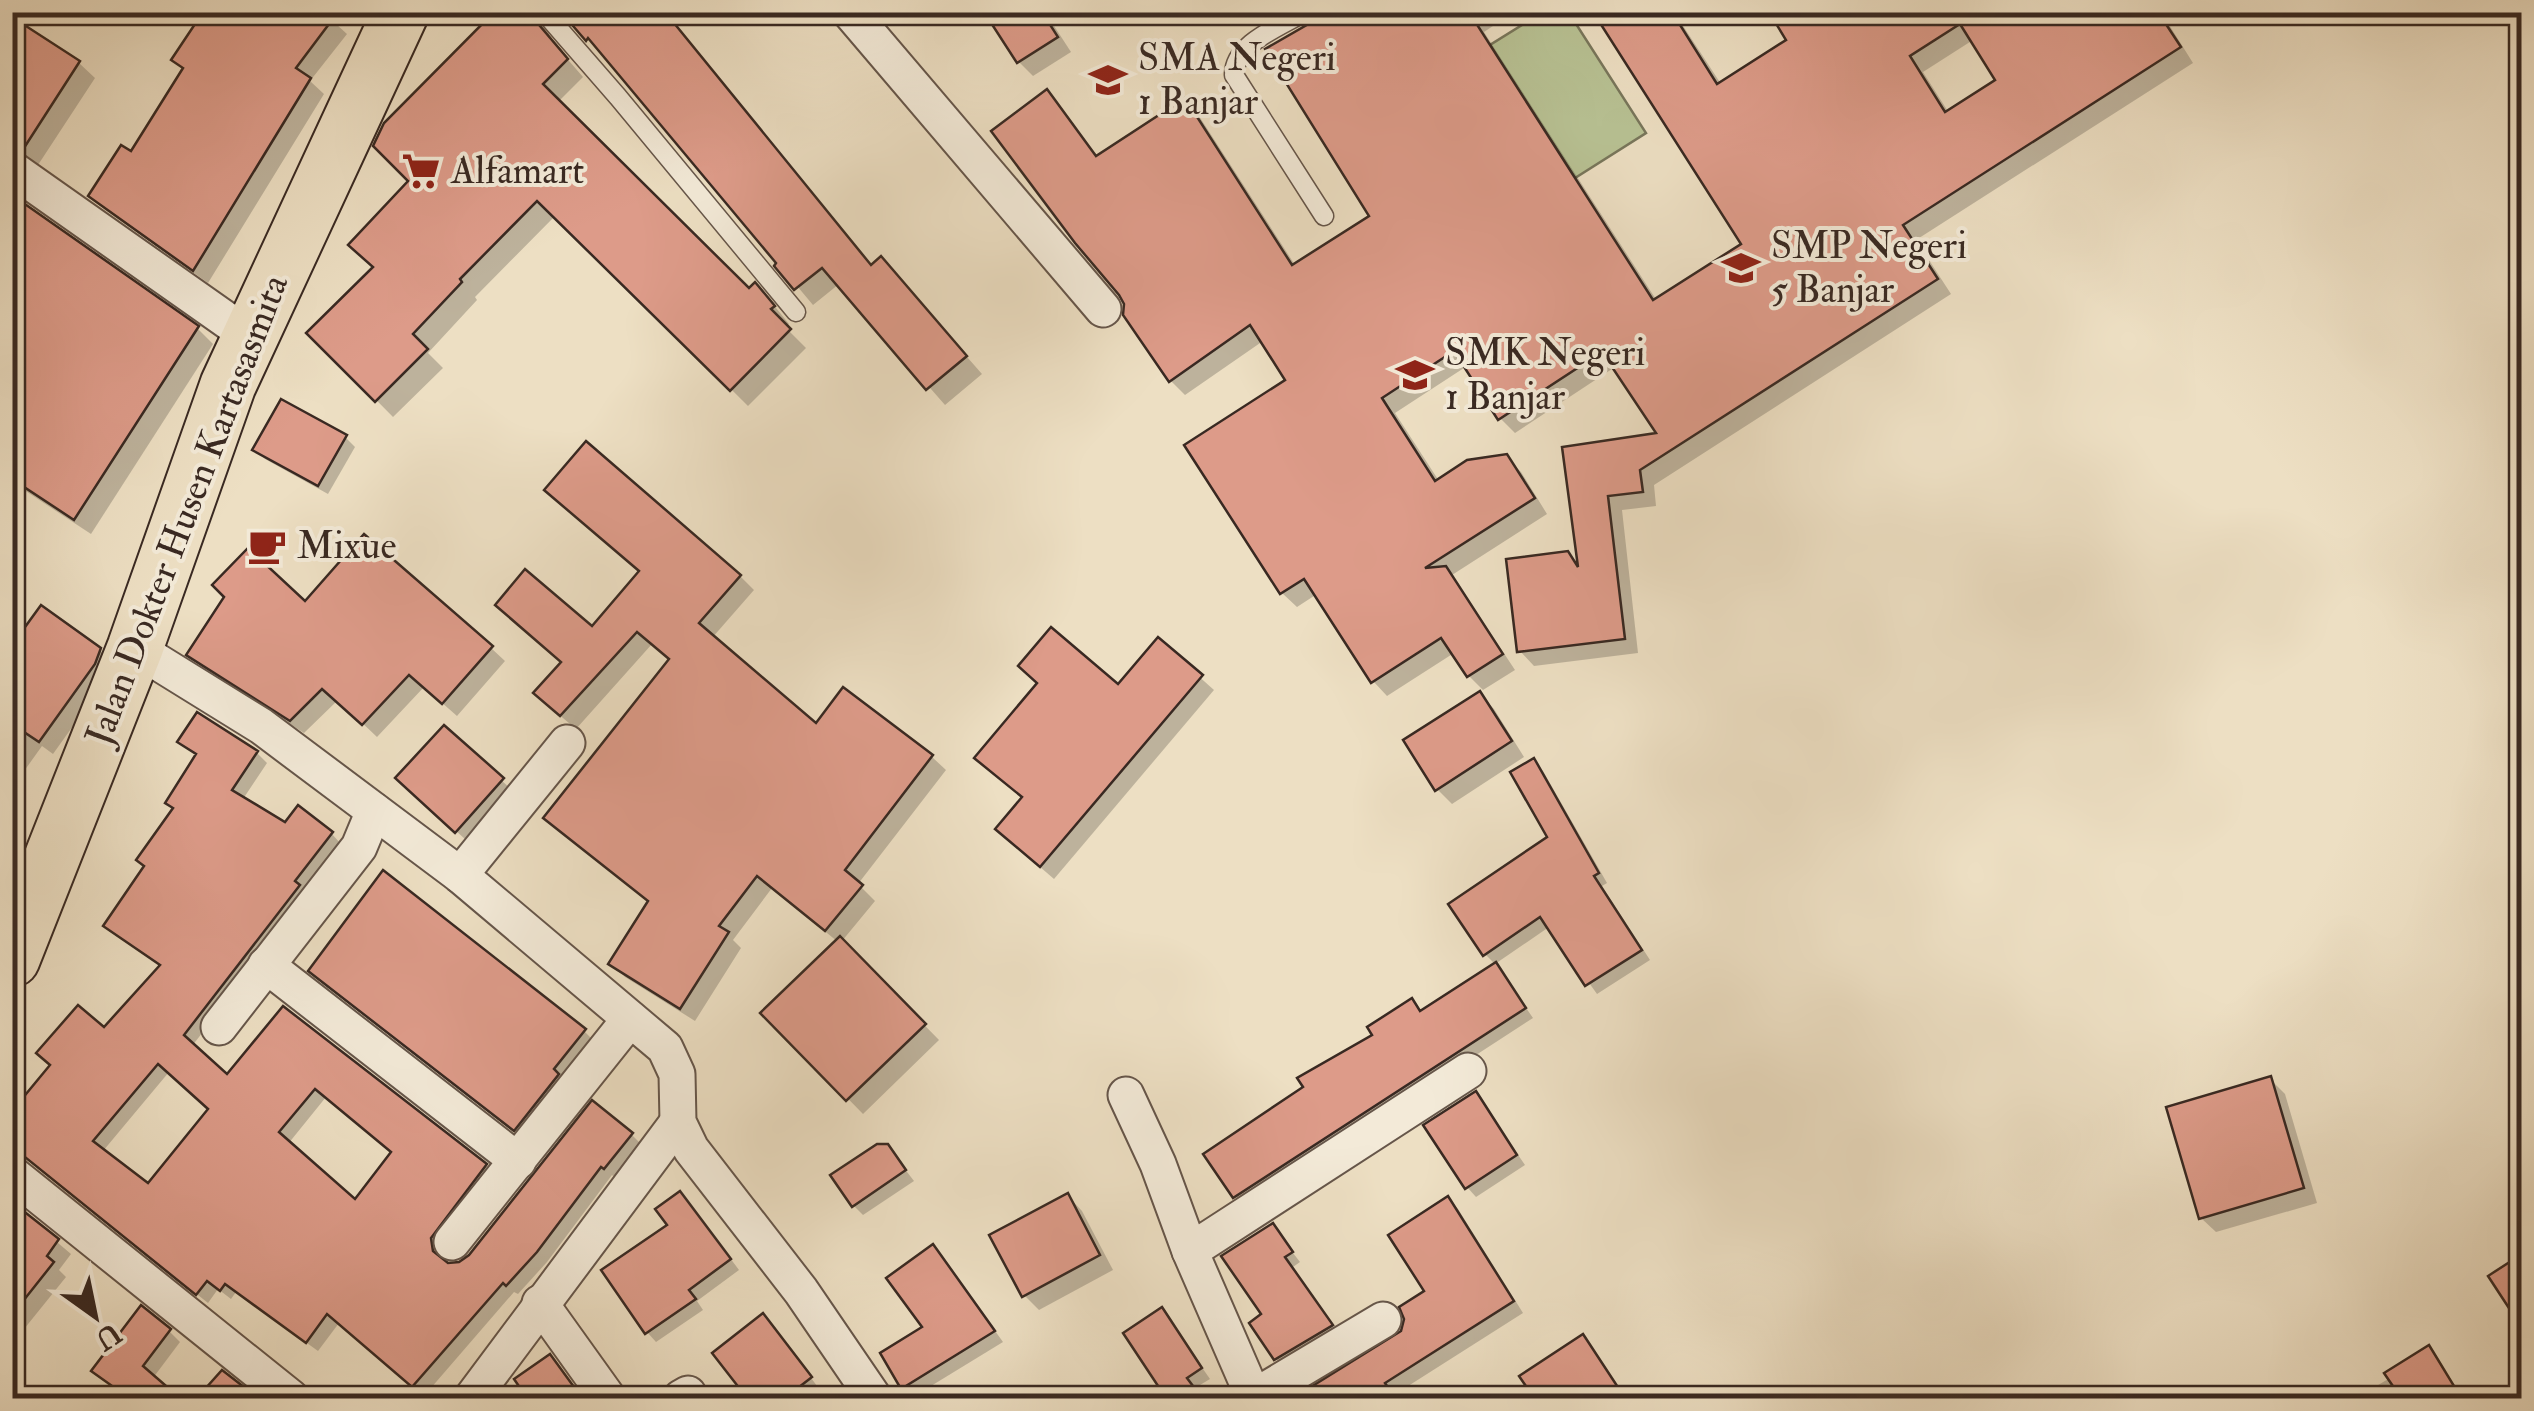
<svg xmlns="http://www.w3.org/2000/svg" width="2534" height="1411" viewBox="0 0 2534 1411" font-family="'IM FELL Double Pica',serif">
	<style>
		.green { fill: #b8c294; stroke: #78765b; stroke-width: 2.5 }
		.shadow { fill: #0003; fill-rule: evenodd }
		.building { fill: #dd9b89; stroke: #392922; stroke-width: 2.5; fill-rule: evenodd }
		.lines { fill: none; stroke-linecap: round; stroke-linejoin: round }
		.service-casing { stroke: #66564a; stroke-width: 21 }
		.minor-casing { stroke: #66564a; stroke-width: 39 }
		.primary-casing { stroke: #392922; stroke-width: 59 }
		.service { stroke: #f3ead8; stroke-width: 18 }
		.minor { stroke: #f3ead8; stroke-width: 35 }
		.primary { stroke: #eddfc3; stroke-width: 55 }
		.labels { text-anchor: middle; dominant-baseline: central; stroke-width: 8; stroke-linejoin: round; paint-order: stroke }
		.poi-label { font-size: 38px; fill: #392922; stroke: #f3ead8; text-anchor: start }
		.street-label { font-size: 38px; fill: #392922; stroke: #f3ead8 }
	</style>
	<rect width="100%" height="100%" fill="#eddfc3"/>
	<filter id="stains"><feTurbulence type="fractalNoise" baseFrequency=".002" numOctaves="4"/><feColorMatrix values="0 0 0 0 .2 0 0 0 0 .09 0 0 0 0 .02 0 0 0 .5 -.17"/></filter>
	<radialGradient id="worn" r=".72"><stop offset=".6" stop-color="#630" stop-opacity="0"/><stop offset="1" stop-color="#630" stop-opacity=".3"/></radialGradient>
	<polygon class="green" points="1541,13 1569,13 1646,133 1575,178 1490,45"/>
	<g class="shadow">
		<polygon points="497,12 664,12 872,266 881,259 982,374 945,405 839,284 813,305 604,56 566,16 553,18 548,27 550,39 583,77 558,102 749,292 772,303 789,324 785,327 806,348 748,406 556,215 475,297 477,300 428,353 443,368 393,417 310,333 376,268 411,181"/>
		<polygon points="882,12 906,12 892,22"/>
		<polygon points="987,12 1045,12 1071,52 1033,76 1019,62"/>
		<path d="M 1348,12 L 1514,12 L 1484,32 L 1657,301 L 1745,244 L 1596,12 L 1674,12 L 1721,84 L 1789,41 L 1771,12 L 2161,12 L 2193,63 L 1916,240 L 1951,294 L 1654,485 L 1656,506 L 1622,510 L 1638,653 L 1534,666 L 1520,651 L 1568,554 L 1581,567 L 1565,449 L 1660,435 L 1615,367 L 1515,433 L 1500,418 L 1467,366 L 1395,413 L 1439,481 L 1506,457 L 1521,472 L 1547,514 L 1452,575 L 1515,670 L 1483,690 L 1469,676 L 1454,653 L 1387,696 L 1373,681 L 1317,594 L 1297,607 L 1282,593 L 1187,446 L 1288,380 L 1263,341 L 1185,395 L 1171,381 L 1126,304 L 1046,93 L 1098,157 L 1185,101 L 1199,116 L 1295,265 L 1372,216 ZM 1973,40 L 1999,81 L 1949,113 L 1923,72 Z"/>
		<polygon points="324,13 347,34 310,81 324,94 208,283 105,210 91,196 132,154 184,70 174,60"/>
		<polygon points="12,42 79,63 95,78 38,165 21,164 12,171"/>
		<polygon points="197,328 213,344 91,534 12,482 12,426"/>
		<polygon points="345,437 355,447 328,494 265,459 255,450"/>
		<polygon points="740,576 754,590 712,638 817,727 932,757 946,770 858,884 875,901 842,941 939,1040 863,1114 764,1013 838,942 772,888 733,940 741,948 695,1021 625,977 611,963 650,902 546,818 672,661 652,644 576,729 550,707 592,629"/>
		<polygon points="227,597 305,605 491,648 505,661 457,716 424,687 377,737 338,700 304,733 203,668 189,654"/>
		<polygon points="1158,640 1214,690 1054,879 1011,842 1024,799"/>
		<polygon points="12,649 100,650 113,664 108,677 53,754 42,746 12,788"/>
		<polygon points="1480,694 1494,709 1524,757 1452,804 1437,789"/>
		<polygon points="444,728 512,790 466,840 408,787"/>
		<path d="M 180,742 L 257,753 L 267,763 L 243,799 L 286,826 L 331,833 L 341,844 L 308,897 L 192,1046 L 227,1078 L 284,1009 L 485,1166 L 496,1176 L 440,1249 L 442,1261 L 447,1265 L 460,1264 L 632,1135 L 642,1145 L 615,1178 L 612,1175 L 547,1262 L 518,1294 L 514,1292 L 424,1396 L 339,1323 L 318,1351 L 236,1292 L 231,1299 L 218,1289 L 208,1303 L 23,1155 L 104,1031 L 162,967 L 106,925 L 147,868 L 197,756 ZM 169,1072 L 211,1110 L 148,1186 L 103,1151 ZM 326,1097 L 393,1153 L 355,1203 L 288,1144 Z"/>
		<polygon points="1533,762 1543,771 1607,883 1602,886 1650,960 1597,994 1549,927 1495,964 1485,954 1551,838"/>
		<polygon points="12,840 26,853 12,870"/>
		<polygon points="1496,965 1533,1018 1244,1206 1235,1196 1306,1088 1375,1036 1412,1001 1421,1011"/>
		<polygon points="319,977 584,1031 591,1038 559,1078 564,1083 522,1136"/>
		<polygon points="2270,1079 2285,1094 2317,1203 2216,1232 2201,1218"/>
		<polygon points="1476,1094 1525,1165 1476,1197 1467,1187"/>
		<polygon points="887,1146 914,1181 863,1215 854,1206"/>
		<polygon points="1068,1196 1082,1211 1113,1270 1039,1310 1024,1295"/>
		<polygon points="1448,1199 1458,1209 1523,1313 1394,1395 1396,1398 1297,1398 1403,1333 1428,1292"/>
		<polygon points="689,1203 739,1270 697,1301 703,1310 656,1342 647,1332 671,1226"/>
		<polygon points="12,1204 71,1254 59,1270 66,1277 12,1344"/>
		<polygon points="1272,1226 1300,1262 1293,1267 1340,1336 1286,1368 1276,1359 1265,1315"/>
		<polygon points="942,1257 1003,1342 913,1397 903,1387 926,1328"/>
		<polygon points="1162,1310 1210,1379 1195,1388 1202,1398 1169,1398 1127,1333"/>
		<polygon points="773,1327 826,1398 723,1398 740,1385"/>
		<polygon points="169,1331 180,1342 153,1378 176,1398 128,1398 95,1370"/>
		<polygon points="1583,1337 1626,1398 1537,1398 1522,1377"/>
		<polygon points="2428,1348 2464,1398 2356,1398 2390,1378"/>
		<polygon points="550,1357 561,1368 583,1398 530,1398 517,1380"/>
		<polygon points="2522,1379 2522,1398 2497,1398"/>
		<polygon points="1649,1388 1659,1398 1633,1398"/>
	</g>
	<g class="building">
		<polygon points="203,12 338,12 296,68 311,78 193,271 88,196 121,145 131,151 183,68 171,60"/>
		<polygon points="494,12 532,12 535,20 568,59 543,84 749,288 755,282 775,306 771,309 791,329 730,391 537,201 460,279 462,282 413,334 428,349 375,402 306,333 373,267 348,245 408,181 373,146 384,123"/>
		<polygon points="561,12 665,12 871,265 881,256 967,356 926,390 822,268 794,290 774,266 776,263 588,38 586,41"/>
		<polygon points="984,12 1042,12 1058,37 1017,63"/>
		<path d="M 1316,12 L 1469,12 L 1653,300 L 1741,244 L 1593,12 L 1672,12 L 1717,84 L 1786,40 L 1769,12 L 2158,12 L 2181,47 L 1903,225 L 1938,279 L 1640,470 L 1643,492 L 1608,496 L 1625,639 L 1517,652 L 1506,559 L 1568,551 L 1578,567 L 1562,447 L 1656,433 L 1602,352 L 1498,420 L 1454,351 L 1382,398 L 1435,481 L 1467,460 L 1507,454 L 1535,498 L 1425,568 L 1446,566 L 1503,654 L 1467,677 L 1441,638 L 1371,683 L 1304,579 L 1280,594 L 1184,445 L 1285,380 L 1250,325 L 1169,382 L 1123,315 L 1124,304 L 1119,295 L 1075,243 L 991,131 L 1047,89 L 1096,156 L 1185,98 L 1292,265 L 1369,216 L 1265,49 L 1310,23 ZM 1960,24 L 1995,80 L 1945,112 L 1910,56 Z"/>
		<polygon points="12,17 80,61 22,151 12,148"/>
		<polygon points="12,195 199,326 74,520 12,479"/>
		<polygon points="281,399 347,435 318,486 252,450"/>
		<polygon points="586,441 741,575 699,623 816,723 843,687 933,755 845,870 863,885 825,931 757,876 719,926 729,932 680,1009 608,964 648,901 543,818 669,659 637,632 560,716 533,693 561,662 495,605 525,569 592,626 639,571 544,490"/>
		<polygon points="364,534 493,646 442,704 409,675 362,725 322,689 290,721 186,655 224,597 212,585 248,548 305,601"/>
		<polygon points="41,605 101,648 95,664 39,742 12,724 12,645"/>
		<polygon points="1051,627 1118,684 1158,637 1203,675 1040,867 995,829 1022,797 974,758 1037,683 1018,666"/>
		<polygon points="1480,691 1512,741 1435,791 1403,740"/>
		<path d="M 197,712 L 258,751 L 232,790 L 285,822 L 298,805 L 333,832 L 295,881 L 300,885 L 184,1035 L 227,1074 L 283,1006 L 487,1164 L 431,1238 L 433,1251 L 448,1263 L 459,1262 L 469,1255 L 592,1100 L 633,1133 L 604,1169 L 601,1167 L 537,1252 L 506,1286 L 503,1283 L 412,1387 L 327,1314 L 306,1343 L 225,1284 L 220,1291 L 207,1281 L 196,1295 L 25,1157 L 12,1153 L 12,1111 L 50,1065 L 36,1053 L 78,1005 L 104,1027 L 160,965 L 103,926 L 144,866 L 136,860 L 173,808 L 165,803 L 196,754 L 177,742 ZM 158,1064 L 208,1109 L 148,1183 L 93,1141 ZM 315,1089 L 391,1152 L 355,1199 L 279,1132 Z"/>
		<polygon points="444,725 504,778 455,833 395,778"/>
		<polygon points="1534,758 1599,873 1594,876 1642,950 1585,986 1540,917 1483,956 1448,904 1547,837 1510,772"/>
		<polygon points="383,870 586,1029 554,1069 559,1074 514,1131 308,971"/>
		<polygon points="840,936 926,1024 846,1101 760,1013"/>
		<polygon points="1496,962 1526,1008 1233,1198 1203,1154 1303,1087 1297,1078 1372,1035 1367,1027 1412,998 1420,1011"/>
		<polygon points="2271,1076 2304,1188 2199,1219 2166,1107"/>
		<polygon points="1476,1091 1517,1155 1465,1189 1423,1125"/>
		<polygon points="877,1144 888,1144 906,1170 852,1207 830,1175"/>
		<polygon points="680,1191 731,1259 689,1290 696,1299 645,1334 601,1270 667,1225 655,1209"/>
		<polygon points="1068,1193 1100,1255 1022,1297 989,1235"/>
		<polygon points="1448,1196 1514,1301 1385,1383 1395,1398 1300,1398 1298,1395 1401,1331 1404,1319 1399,1307 1424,1291 1388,1235"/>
		<polygon points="12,1202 59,1239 47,1256 54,1262 12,1315"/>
		<polygon points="1273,1223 1293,1252 1285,1257 1333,1325 1274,1360 1249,1323 1261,1314 1221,1256"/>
		<polygon points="933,1244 995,1331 901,1389 880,1353 922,1327 886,1278"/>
		<polygon points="2522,1254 2522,1328 2488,1276"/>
		<polygon points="141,1305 171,1329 143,1366 180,1398 129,1398 91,1371"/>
		<polygon points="1162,1307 1202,1368 1187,1378 1202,1398 1166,1398 1123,1333"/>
		<polygon points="763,1313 812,1377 785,1398 747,1398 712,1353"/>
		<polygon points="1583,1334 1625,1398 1534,1398 1519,1376"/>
		<polygon points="2429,1345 2454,1386 2434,1398 2401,1398 2384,1373"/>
		<polygon points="550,1354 582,1398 527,1398 514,1379"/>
		<polygon points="222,1370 258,1398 197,1398"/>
	</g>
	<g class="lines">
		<g class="service-casing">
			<g id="service">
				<polyline points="544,12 618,97 796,312"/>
				<path d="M 1304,12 C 1280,27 1234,43 1234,75 L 1324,216"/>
			</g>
		</g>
		<g class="minor-casing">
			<g id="minor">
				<polyline points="850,12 1103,309"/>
				<polyline points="12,169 249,336"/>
				<polyline points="135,648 261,726 460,875 665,1048 677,1074 678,1122 691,1149 801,1291 874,1398"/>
				<polyline points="460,875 567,743"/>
				<polyline points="266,965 518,1161"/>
				<polyline points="219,1027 359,847 374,811"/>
				<polyline points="1126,1095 1158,1164 1190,1251 1254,1398"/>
				<polyline points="12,1174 291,1398"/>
				<polyline points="452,1242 630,1019"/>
				<polyline points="1190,1251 1468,1071"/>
				<polyline points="540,1303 608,1398"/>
				<polyline points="1254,1397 1383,1320"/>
				<polyline points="472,1398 678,1122"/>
				<polyline points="681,1398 688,1394"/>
			</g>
		</g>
		<g class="primary-casing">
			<polyline id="primary" points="12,959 135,648 228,385 401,12"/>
		</g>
		<use href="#service" class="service"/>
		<use href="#minor" class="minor"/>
		<use href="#primary" class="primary"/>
	</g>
	<defs>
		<g id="school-bare" transform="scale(3)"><path d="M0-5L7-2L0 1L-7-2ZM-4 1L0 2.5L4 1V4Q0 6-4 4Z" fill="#8f2418" stroke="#f3ead8" stroke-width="2.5" paint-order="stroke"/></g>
		<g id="supermarket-bare" transform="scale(3)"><path d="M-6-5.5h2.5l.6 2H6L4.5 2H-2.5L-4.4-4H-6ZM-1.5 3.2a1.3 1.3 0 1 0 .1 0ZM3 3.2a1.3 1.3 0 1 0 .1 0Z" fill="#8f2418" stroke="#f3ead8" stroke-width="2.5" paint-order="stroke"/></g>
		<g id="cafe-bare" transform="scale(3)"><path d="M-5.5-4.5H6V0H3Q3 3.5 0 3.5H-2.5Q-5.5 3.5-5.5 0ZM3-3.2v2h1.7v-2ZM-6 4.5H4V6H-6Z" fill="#8f2418" stroke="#f3ead8" stroke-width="2.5" paint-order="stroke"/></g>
	</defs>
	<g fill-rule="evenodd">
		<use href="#school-bare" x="1108" y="80"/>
		<use href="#supermarket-bare" x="421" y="171"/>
		<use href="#school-bare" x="1741" y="268"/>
		<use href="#school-bare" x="1415" y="375"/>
		<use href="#cafe-bare" x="267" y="546"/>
	</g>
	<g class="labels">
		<g class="poi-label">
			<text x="1138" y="58">SMA Negeri<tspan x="1138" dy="44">1 Banjar</tspan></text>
			<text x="451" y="171">Alfamart</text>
			<text x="1771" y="246">SMP Negeri<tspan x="1771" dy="44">5 Banjar</tspan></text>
			<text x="1445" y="353">SMK Negeri<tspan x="1445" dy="44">1 Banjar</tspan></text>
			<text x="297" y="546">Mixue</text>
		</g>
		<g class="street-label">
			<text transform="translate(187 510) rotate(-69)">Jalan Dokter Husen Kartasasmita</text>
		</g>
	</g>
	<rect width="2534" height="1411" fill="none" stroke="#eddfc3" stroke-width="50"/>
	<rect x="15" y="15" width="2504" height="1381" fill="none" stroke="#392922" stroke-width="5"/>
	<rect x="25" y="25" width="2484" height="1361" fill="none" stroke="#392922" stroke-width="2.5"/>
	<g transform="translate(95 1316) rotate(147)" stroke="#f3ead8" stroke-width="8" paint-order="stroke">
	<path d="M0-8L18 38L0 25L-18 38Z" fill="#392922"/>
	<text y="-15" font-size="28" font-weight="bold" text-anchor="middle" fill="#392922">U</text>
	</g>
	<rect width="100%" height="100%" filter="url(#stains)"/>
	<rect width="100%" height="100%" fill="url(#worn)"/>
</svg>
